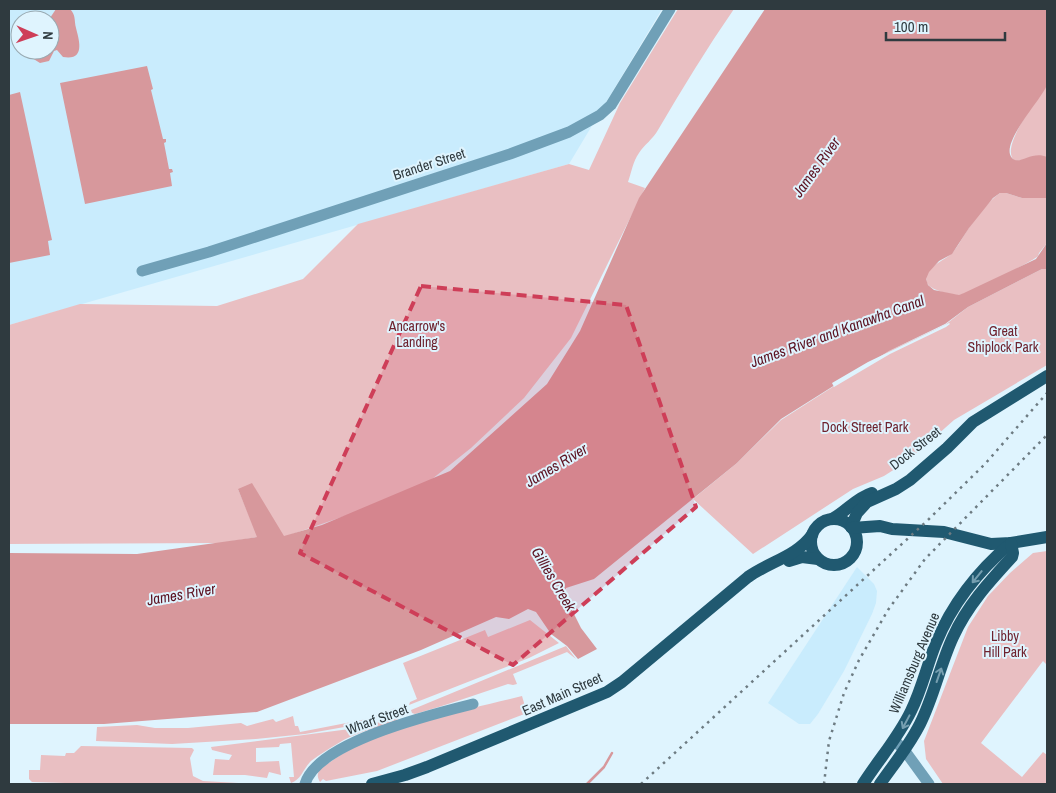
<svg xmlns="http://www.w3.org/2000/svg" width="1056" height="793" viewBox="0 0 1056 793" font-family="'Archivo Narrow',sans-serif">
	<style>
		.built { fill: #c9ecfd; fill-rule: evenodd }
		.green { fill: #e9bfc2 }
		.water { fill: #d7989c }
		.pier { fill: #dff4fe }
		.lines { fill: none; stroke-linecap: round; stroke-linejoin: round }
		.stream { stroke: #d7989c; stroke-width: 2.5 }
		.minor { stroke: #70a0b7; stroke-width: 11 }
		.major { stroke: #205970; stroke-width: 12 }
		.rail { stroke: #6d7b82; stroke-width: 2.5; stroke-dasharray: 2.5 5; stroke-linecap: butt }
		.oneway { stroke: #769fb0 }
		.marked { fill: #ce3e58; fill-opacity: 0.2; stroke: #ce3e58; stroke-width: 4; stroke-dasharray: 10 6; stroke-linejoin: round }
		.labels { text-anchor: middle; dominant-baseline: central; stroke-width: 4; stroke-linejoin: round; paint-order: stroke }
		.street-label { font-size: 14px; fill: #2f3a3f; stroke: #dff4fe }
		.park-label { font-size: 14px; fill: #6e222e; stroke: #dff4fe }
		.water-label { font-size: 15px; font-style: italic; fill: #5c1221; stroke: #dff4fe }
	</style>
	<rect width="100%" height="100%" fill="#dff4fe"/>
	<g class="built">
		<path d="M 9,9 L 662,9 L 569,164 L 9,325 ZM 20,20 L 50,20 L 50,50 L 20,50 Z"/>
		<polygon points="857,567 874,584 877,591 876,603 872,614 844,671 818,714 810,724 799,724 768,703"/>
	</g>
	<g class="green">
		<path d="M 678,9 L 734,9 C 707,48 682,89 658,130 C 653,139 644,145 639,153 C 633,161 631,174 628,182 L 645,188 L 571,338 L 524,398 L 471,448 L 417,491 L 284,537 L 238,489 L 258,537 L 221,543 L 9,544 L 9,325 L 80,304 L 217,306 L 303,279 L 358,224 L 569,164 L 589,170 L 620,103 Z"/>
		<path d="M 1047,85 L 1047,157 L 1015,161 C 998,149 1038,98 1047,85 Z"/>
		<path d="M 1000,193 L 1006,193 L 1022,198 L 1047,198 L 1047,243 L 1039,253 L 1038,256 C 1032,262 966,295 959,295 C 951,295 930,290 927,283 C 921,268 945,261 952,253 C 957,248 961,240 965,234 C 973,221 988,201 1000,193 Z"/>
		<polygon points="1042,269 1046,269 1047,272 1047,365 954,420 909,460 884,476 853,489 753,554 693,499 737,463 781,420 889,351 945,325 968,307"/>
		<polygon points="1047,551 1047,665 1043,661 981,743 1022,777 1043,752 1047,755 1047,784 943,784 926,759 924,741 968,627 988,596 1010,573 1033,553"/>
		<polygon points="530,620 559,643 529,658 409,705 410,702 417,699 403,663 485,630 488,637"/>
		<path d="M 566,646 L 576,659 L 567,652 L 513,674 L 517,684 L 513,685 L 508,684 C 477,694 447,705 415,714 L 412,713 L 411,710 Z"/>
		<path d="M 522,696 L 527,713 L 377,771 L 326,781 L 323,779 L 320,782 C 317,777 317,774 320,769 C 332,761 344,752 356,746 C 408,721 466,710 522,696 Z"/>
		<polygon points="395,708 396,710 368,722 350,726 305,734 256,739 172,744 96,741 97,727 137,725 155,728 188,728 241,723 247,726 273,719 276,722 293,716 295,726 298,726 300,732 367,719"/>
		<path d="M 399,715 L 398,720 C 378,728 355,732 337,744 C 328,749 319,755 311,761 C 303,769 301,780 291,783 L 289,777 L 294,777 L 291,743 L 280,744 L 279,747 L 256,748 L 256,762 L 279,761 L 281,775 L 269,772 L 267,778 L 245,775 L 213,775 L 215,759 L 229,760 L 232,755 L 212,750 L 211,747 L 365,727 Z"/>
		<polygon points="81,746 192,748 194,750 190,758 193,776 203,781 257,784 99,784 32,782 29,779 29,770 40,770 41,755 65,756 66,753 74,753"/>
	</g>
	<g class="water">
		<path d="M 56,9 L 70,9 C 76,15 74,20 76,28 C 79,40 86,61 63,57 L 57,50 L 54,51 L 49,61 L 40,63 L 32,58 L 30,50 L 50,50 L 50,20 L 25,20 C 31,10 41,9 47,19 L 50,18 Z"/>
		<path d="M 765,9 L 1047,9 C 1047,28 1047,47 1047,66 C 1047,72 1049,80 1047,85 C 1042,99 999,144 1012,158 C 1019,166 1032,150 1047,157 L 1047,198 L 1022,198 L 1006,193 L 1000,193 L 993,198 L 969,228 L 952,254 L 939,261 L 929,272 L 926,279 L 928,285 L 934,290 L 959,295 L 964,293 L 1036,259 L 1047,243 L 1047,272 L 1046,269 L 1042,269 L 968,307 L 945,324 L 889,351 L 781,419 L 737,463 L 594,579 L 566,588 L 564,594 L 581,628 L 597,649 L 578,659 L 567,646 L 551,634 L 536,612 L 528,609 L 509,619 L 496,617 L 421,650 L 257,712 L 104,724 L 9,724 L 9,553 L 137,554 L 257,537 L 238,489 L 252,483 L 284,536 L 322,525 L 450,471 L 547,384 L 580,331 L 639,198 Z"/>
		<polygon points="147,66 153,89 151,90 163,139 166,139 166,142 164,143 169,169 172,169 173,172 170,173 172,186 85,204 60,83"/>
		<polygon points="20,92 52,240 48,241 50,255 9,263 9,95"/>
	</g>
	<polygon class="pier" points="949,323 950,324 946,327 890,354 834,387 832,383 868,362"/>
	<g class="lines">
		<polyline class="stream" points="587,784 604,767 612,753"/>
		<g class="minor">
			<polyline points="142,271 209,252 510,154 569,132 600,115 611,105 670,9"/>
			<polyline points="895,741 905,751 929,784"/>
			<path d="M 305,784 C 317,742 433,714 473,704"/>
		</g>
		<g class="major">
			<circle cx="834" cy="542" r="23"/>
			<path d="M 832,519 C 847,511 856,498 872,493"/>
			<polyline points="851,527 857,513 867,502 896,489 910,480 947,448 973,422 1047,376"/>
			<polyline points="852,528 880,526 892,529 944,532 991,544 1011,543 1047,537"/>
			<polyline points="789,561 802,557 818,559"/>
			<path d="M 372,784 L 405,775 L 427,767 L 607,692 L 622,682 L 748,577 C 769,562 797,556 812,535"/>
			<path d="M 863,784 C 879,759 898,738 911,711 C 922,689 927,665 936,643 C 952,604 979,570 1011,543"/>
			<path d="M 880,784 C 894,764 909,746 920,724 C 934,696 940,665 953,637 C 967,606 989,582 1012,557 L 1013,553 L 1011,543"/>
		</g>
		<g class="rail">
			<polyline points="641,784 929,519 985,464 1047,393"/>
			<polyline points="824,784 829,741 844,693 859,660 888,610 925,559 1047,435"/>
		</g>
	</g>
	<defs><path id="oneway-shaft" d="M-6 0H5M1.5-3L5.5 0L1.5 3" fill="none" stroke-width="1.6" stroke-linecap="round" stroke-linejoin="round" transform="scale(1.25)"/></defs>
	<g class="oneway">
		<use href="#oneway-shaft" transform="translate(977 577) rotate(129)"/>
		<use href="#oneway-shaft" transform="translate(939 675) rotate(-71)"/>
		<use href="#oneway-shaft" transform="translate(906 722) rotate(118)"/>
	</g>
	<path class="marked" d="M 421,286 L 626,305 L 696,507 L 513,665 L 300,553 Z"/>
	<g class="labels">
		<g class="street-label">
			<text transform="translate(429 164) rotate(-18)">Brander Street</text>
			<text transform="translate(915 448) rotate(-38)">Dock Street</text>
			<text transform="translate(914 663) rotate(-67)">Williamsburg Avenue</text>
			<text transform="translate(562 694) rotate(-24)">East Main Street</text>
			<text transform="translate(377 719) rotate(-20)">Wharf Street</text>
		</g>
		<g class="park-label">
			<text x="417" y="326">Ancarrow's<tspan x="417" dy="16">Landing</tspan></text>
			<text x="1003" y="331">Great<tspan x="1003" dy="16">Shiplock Park</tspan></text>
			<text x="865" y="427">Dock Street Park</text>
			<text x="1005" y="636">Libby<tspan x="1005" dy="16">Hill Park</tspan></text>
		</g>
		<g class="water-label">
			<text transform="translate(816 167) rotate(-54)">James River</text>
			<text transform="translate(837 331) rotate(-20)">James River and Kanawha Canal</text>
			<text transform="translate(556 465) rotate(-31)">James River</text>
			<text transform="translate(554 579) rotate(59)">Gillies Creek</text>
			<text transform="translate(181 594) rotate(-10)">James River</text>
		</g>
	</g>
	<rect width="1056" height="793" fill="none" stroke="#2f3a3f" stroke-width="20"/>
	<g transform="translate(35 35) rotate(92)"><circle r="24" fill="#dff4fe" stroke="#99aab2"/>
	<path d="M0-4L9 19L0 12L-9 19Z" fill="#ce3e58"/>
	<text y="-8" font-size="14" font-weight="bold" text-anchor="middle" fill="#2f3a3f">N</text>
	</g>
	<path d="M886 32v8h119v-8" fill="none" stroke="#2f3a3f" stroke-width="2.5"/>
	<text x="894" y="32" font-size="15" fill="#2f3a3f" stroke="#dff4fe" stroke-width="4" paint-order="stroke">100 m</text>
</svg>
